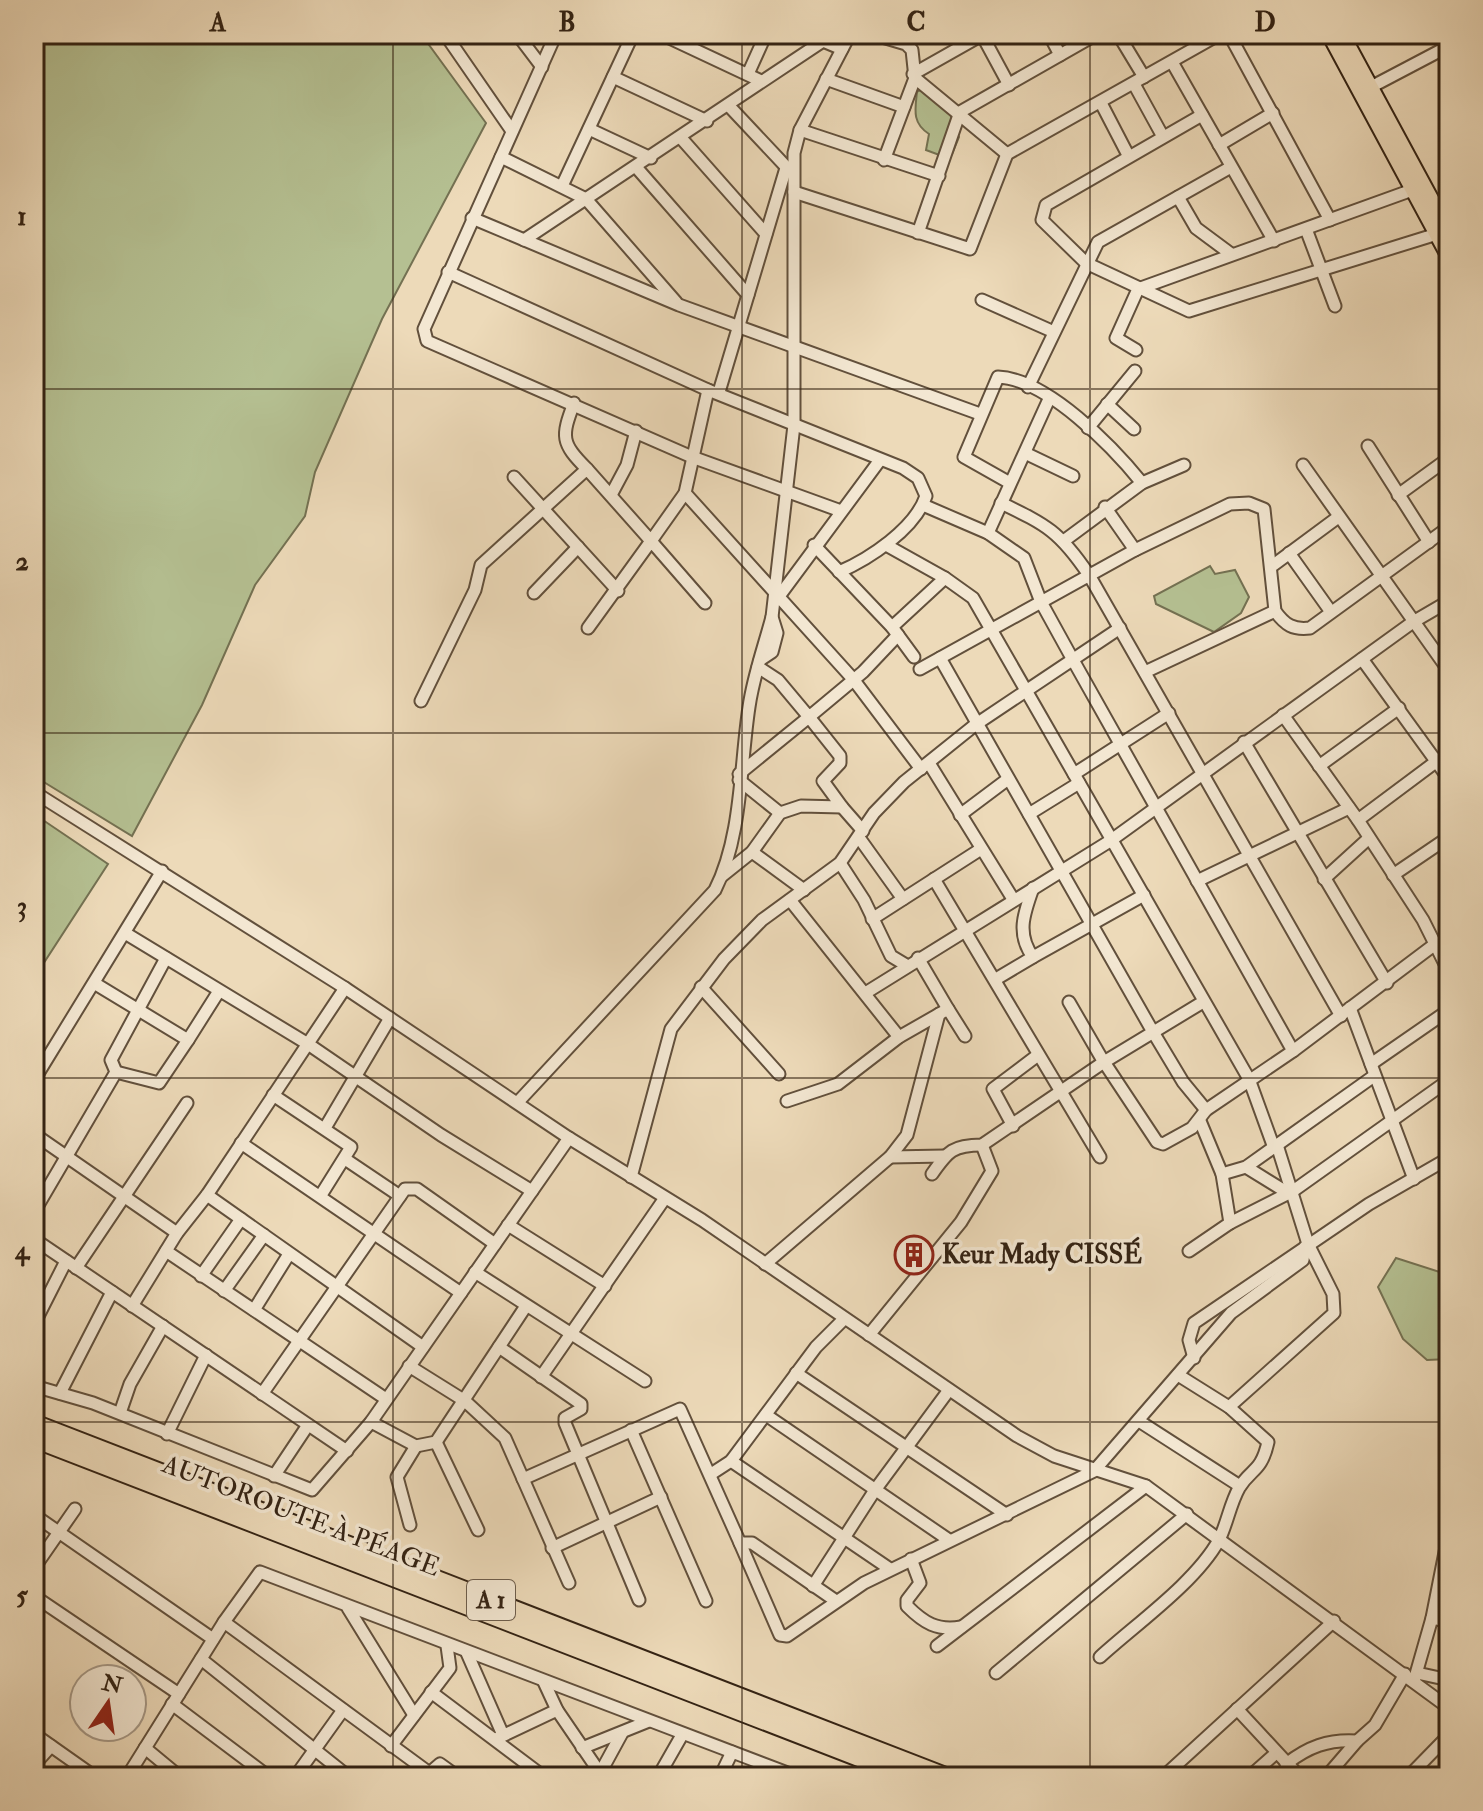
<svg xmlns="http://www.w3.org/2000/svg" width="1483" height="1811" viewBox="0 0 1483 1811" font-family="'IM FELL Double Pica',serif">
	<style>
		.green { fill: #b5c092; stroke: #747152; stroke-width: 2 }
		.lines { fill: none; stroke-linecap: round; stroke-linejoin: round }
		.minor-casing { stroke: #62503c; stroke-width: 15 }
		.major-casing { stroke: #332213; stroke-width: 18 }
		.highway-casing { stroke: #332213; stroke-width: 20 }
		.minor { stroke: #f3e7d2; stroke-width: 11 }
		.major { stroke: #eddab9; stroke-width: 14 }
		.highway { stroke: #eddab9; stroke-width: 16 }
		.grid { fill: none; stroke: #332213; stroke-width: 2; stroke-opacity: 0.55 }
		.labels { text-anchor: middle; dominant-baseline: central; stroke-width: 7; stroke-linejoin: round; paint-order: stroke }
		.shield { fill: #f3e7d2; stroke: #6d5d4c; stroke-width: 2 }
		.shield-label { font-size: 24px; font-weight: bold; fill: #332213 }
		.poi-label { font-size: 26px; font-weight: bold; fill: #332213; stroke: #f3e7d2; text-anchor: start }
		.street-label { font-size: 26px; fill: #332213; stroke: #f3e7d2 }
		.neatline { fill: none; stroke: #332213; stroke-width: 3 }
		.grid-label { font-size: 26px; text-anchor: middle; font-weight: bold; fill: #332213 }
	</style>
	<rect width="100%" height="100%" fill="#eddab9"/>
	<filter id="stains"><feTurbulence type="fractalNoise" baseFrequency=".0025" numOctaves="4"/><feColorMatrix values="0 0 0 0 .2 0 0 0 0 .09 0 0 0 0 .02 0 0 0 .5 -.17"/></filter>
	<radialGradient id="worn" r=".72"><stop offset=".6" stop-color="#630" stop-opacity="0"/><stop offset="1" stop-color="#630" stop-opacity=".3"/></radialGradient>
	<g class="green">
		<polygon points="34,34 421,34 486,123 382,319 315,472 305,516 255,585 202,705 132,836 34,776"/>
		<path d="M 929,85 L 950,114 L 959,137 L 952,154 L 942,156 L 926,150 L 929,134 C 912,123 915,110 917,92 Z"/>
		<polygon points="1210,566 1215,574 1235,570 1249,597 1241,613 1214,632 1156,604 1154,596"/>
		<polygon points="34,814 108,864 34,978"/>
		<polygon points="1396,1258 1449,1275 1449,1359 1427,1360 1403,1339 1378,1287"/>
	</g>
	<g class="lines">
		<g class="minor-casing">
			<g id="minor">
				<polyline points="445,34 512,131"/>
				<polyline points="517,34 542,67"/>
				<polyline points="556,34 424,329 427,341 692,457 841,511"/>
				<polyline points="661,34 761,81"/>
				<polyline points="802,34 823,41"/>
				<polyline points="872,34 906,44 912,50 915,78 1007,154"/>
				<polyline points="1049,34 1060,55"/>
				<polyline points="1118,34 1144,77"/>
				<polyline points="1229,34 1330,220"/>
				<polyline points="1172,62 1274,241"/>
				<polyline points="748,74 766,34"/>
				<polyline points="913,74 982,35 1009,85"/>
				<polyline points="613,77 707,121"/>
				<polyline points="826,79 904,107"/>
				<polyline points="1134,84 1162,135"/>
				<polyline points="1371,87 1449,46"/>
				<polyline points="1101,103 1128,155"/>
				<polyline points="729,106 791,172"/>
				<polyline points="1447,113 1449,112"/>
				<polyline points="1202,115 1046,205 1042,220 1086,263 1189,311 1437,234"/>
				<polyline points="589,129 651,158"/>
				<polyline points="800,130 939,176"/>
				<polyline points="681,138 766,234"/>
				<polyline points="1219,145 1273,113"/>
				<polyline points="501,157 586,199 676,302"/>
				<polyline points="884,160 915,78"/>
				<polyline points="636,167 748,295"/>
				<polyline points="562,186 633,34"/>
				<polyline points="794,192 970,249 1007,154 1220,34"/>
				<polyline points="1178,197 1196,228 1231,254"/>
				<polyline points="472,218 679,305 980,414"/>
				<polyline points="1306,229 1335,306"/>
				<polyline points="918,233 960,112 1097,34"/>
				<polyline points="524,240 823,41 842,49"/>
				<path d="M 448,272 L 708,390 L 903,468 L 918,478 L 926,496 C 915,529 869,559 839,572"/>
				<polyline points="982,300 1054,332"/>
				<polyline points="1136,350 1116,338 1138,289 1415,189"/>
				<polyline points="1028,387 1098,242 1231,167"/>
				<polyline points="719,392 786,168"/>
				<path d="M 574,403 C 561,437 561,443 587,469"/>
				<polyline points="1107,404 1134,429"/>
				<polyline points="1088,428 1135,371"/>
				<polyline points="1368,446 1429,542"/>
				<polyline points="1025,453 1073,476"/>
				<polyline points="1303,465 1449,671"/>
				<polyline points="514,477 618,591"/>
				<path d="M 1010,483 L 964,457 L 998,377 C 1047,379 1113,447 1142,483"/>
				<polyline points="685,493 853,679 921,769"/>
				<polyline points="611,495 627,465 636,431"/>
				<polyline points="1398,495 1449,458"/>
				<path d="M 1001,503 C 1047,525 1060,532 1089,575 L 1341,1016"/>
				<polyline points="923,505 988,533 1024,558 1041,602 1073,660 1293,1051"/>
				<path d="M 1105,507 L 1135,550 L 1230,504 L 1249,503 L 1264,509 L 1275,611 C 1285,625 1293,630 1310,628 L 1449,527"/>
				<polyline points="988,533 1049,399"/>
				<polyline points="1065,540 1142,483 1184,465"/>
				<polyline points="814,545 892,627 914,657"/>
				<polyline points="886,545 945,578 892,627"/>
				<polyline points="1289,553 1331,612"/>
				<polyline points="1272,566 1337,518"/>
				<polyline points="945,578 973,598 1249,1079 1274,1148"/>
				<polyline points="534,593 578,547"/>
				<polyline points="780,595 880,460"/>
				<polyline points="588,628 651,541 705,603"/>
				<polyline points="940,658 1153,1032 1183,1082 1206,1110"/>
				<polyline points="1362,659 1449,779"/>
				<polyline points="760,660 772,652 777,633 772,617 794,425 794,153 800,130 850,34"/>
				<polyline points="758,667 778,680 809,717 863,672 898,635"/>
				<polyline points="920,669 1135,550"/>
				<polyline points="1145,672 1275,611"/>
				<polyline points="421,701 475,590 481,565 587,469 651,541 685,493 708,390"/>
				<polyline points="1283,715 1358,820 1423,920 1449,972"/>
				<polyline points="1244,742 1387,983"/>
				<polyline points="929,763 1013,899"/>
				<polyline points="1319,766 1399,708"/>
				<polyline points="1074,774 1169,713"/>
				<polyline points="739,780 780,813"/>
				<polyline points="34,792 345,988 569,1138 702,1220 1017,1436 1054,1456 1146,1486 1449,1708"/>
				<polyline points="842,807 863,831"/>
				<polyline points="1029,814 1079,783"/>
				<polyline points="960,815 1008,779"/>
				<polyline points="1358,820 1449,752"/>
				<polyline points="860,839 903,899"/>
				<polyline points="752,852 804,890"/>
				<polyline points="840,863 864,900 891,956 906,965"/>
				<polyline points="1393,875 1449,837"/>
				<polyline points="722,876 752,852 780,813 801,806 842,807 823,781 840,763 840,756 809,717 739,774"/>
				<polyline points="934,879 1100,1157"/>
				<polyline points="1324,879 1369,838"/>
				<polyline points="1197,881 1349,808"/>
				<polyline points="790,900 899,1037"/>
				<polyline points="872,919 981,849"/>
				<polyline points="125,933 308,1044 441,1135 532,1191"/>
				<polyline points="1033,957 1144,895"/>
				<path d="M 996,979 L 1033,957 C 1016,934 1024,913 1033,888"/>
				<polyline points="94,983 188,1040 159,1083 116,1072"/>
				<polyline points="701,987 779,1074"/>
				<polyline points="867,992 1110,841 1413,622 1449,601"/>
				<polyline points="1069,1002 1102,1059 1157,1142 1163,1144 1192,1128 1206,1110 1293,1051 1434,945"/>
				<polyline points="1350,1008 1414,1179"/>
				<polyline points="948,1009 965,1036"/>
				<polyline points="188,1040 219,991"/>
				<polyline points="1371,1064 1449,1010"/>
				<polyline points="34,1080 162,871"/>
				<polyline points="273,1095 351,1147 321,1195"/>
				<polyline points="787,1101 838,1084 899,1037 948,1009 918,958"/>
				<path d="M 518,1102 L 715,890 C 742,837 740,766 749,707 C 753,677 764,647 772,617"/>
				<polyline points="1200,1121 1222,1174 1230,1223"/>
				<polyline points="1013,1126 993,1089 1038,1055"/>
				<polyline points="325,1128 390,1018"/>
				<polyline points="34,1134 177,1233"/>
				<polyline points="241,1143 461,1293"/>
				<polyline points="890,1157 945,1156"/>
				<polyline points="345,1159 400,1196"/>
				<polyline points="1246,1167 1288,1193"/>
				<path d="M 932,1174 C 948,1151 953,1145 982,1145 L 1104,1062 L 1203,1002"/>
				<polyline points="1222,1174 1246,1167 1374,1076"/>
				<polyline points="631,1177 671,1029 724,959 762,920 840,863 874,813 904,782 975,725 1120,628"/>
				<polyline points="207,1195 423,1347"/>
				<polyline points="34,1212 116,1072 111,1060 166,958"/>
				<polyline points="508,1225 605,1286"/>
				<polyline points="34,1239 347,1451"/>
				<polyline points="166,1251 386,1399"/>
				<polyline points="1189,1251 1230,1223 1293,1191 1449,1080"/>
				<polyline points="765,1264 890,1157 907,1135 939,1014"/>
				<polyline points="76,1268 187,1103"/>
				<polyline points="475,1272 645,1381"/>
				<polyline points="201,1276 241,1219"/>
				<polyline points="224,1291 264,1235"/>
				<polyline points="132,1306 177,1233 207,1195 345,988"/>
				<polyline points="254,1310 289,1254"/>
				<polyline points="34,1324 66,1261"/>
				<polyline points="869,1335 961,1222 992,1171 982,1145"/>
				<polyline points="499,1347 581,1404 581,1409 565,1418 565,1423 639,1600"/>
				<polyline points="1194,1358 1189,1340 1194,1323 1369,1204 1449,1158"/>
				<polyline points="409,1366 465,1401 505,1438 569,1583"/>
				<polyline points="796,1373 1007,1515"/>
				<polyline points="541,1377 665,1198"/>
				<polyline points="34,1386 93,1403 312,1490 371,1422 569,1138"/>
				<polyline points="60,1393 112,1292"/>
				<polyline points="262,1394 405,1189 417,1189 495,1244"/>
				<polyline points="1229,1407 1334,1313 1333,1294 1308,1244 1277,1145"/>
				<polyline points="120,1413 130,1384 163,1326"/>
				<polyline points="766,1415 949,1540"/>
				<polyline points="1139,1421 1240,1486"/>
				<polyline points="371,1422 416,1446 436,1442 526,1306"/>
				<polyline points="631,1430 706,1601"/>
				<polyline points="167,1434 206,1355"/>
				<polyline points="436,1442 478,1530"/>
				<polyline points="731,1461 890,1569"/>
				<polyline points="711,1474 731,1461 816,1347 844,1319"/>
				<polyline points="274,1476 308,1425"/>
				<polyline points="523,1479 680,1409 740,1543 752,1543 836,1601"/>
				<polyline points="34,1515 213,1639"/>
				<polyline points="410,1525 397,1477 416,1446"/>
				<polyline points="740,1543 780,1635 787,1636 864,1583 1094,1471 1231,1313 1303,1260 1305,1247"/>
				<polyline points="552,1548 661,1497"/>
				<path d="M 911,1559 L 920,1583 L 907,1600 L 907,1606 C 924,1623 937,1631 961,1627"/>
				<polyline points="34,1568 75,1509"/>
				<polyline points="813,1586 875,1490 949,1390"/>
				<polyline points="34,1596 179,1694"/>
				<polyline points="348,1608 414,1715"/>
				<polyline points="1432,1618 1449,1622"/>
				<polyline points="224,1622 428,1772"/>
				<polyline points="937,1646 1146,1486"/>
				<polyline points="467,1653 503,1735"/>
				<path d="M 1100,1657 C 1136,1624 1195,1583 1219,1540 C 1227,1524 1230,1504 1239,1488 C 1251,1468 1261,1473 1268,1442 L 1229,1407 L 1178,1375"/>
				<polyline points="201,1659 349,1777"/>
				<polyline points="996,1673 1187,1514"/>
				<polyline points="1417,1673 1449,1680"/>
				<polyline points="1414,1681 1432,1618 1449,1532"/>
				<polyline points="544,1682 557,1710 600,1773"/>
				<polyline points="431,1692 544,1777"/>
				<polyline points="172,1704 269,1777"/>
				<polyline points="1237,1709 1300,1777"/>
				<polyline points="34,1734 95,1777"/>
				<polyline points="498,1738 557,1710"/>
				<polyline points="391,1746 450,1668 447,1646"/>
				<polyline points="145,1748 180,1777"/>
				<polyline points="582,1748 649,1721"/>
				<path d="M 1286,1764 C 1308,1747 1328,1739 1357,1741 L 1375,1725 L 1405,1674"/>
				<polyline points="34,1765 51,1746"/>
				<polyline points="127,1777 224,1622 260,1572 798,1777"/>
				<polyline points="295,1777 343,1710"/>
				<polyline points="425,1777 440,1764 458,1777"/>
				<polyline points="598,1777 622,1733"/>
				<polyline points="658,1777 682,1735"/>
				<polyline points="720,1777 732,1752"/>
				<polyline points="755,1777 762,1764"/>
				<polyline points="1163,1777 1334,1621"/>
				<polyline points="1249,1777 1275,1754"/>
				<polyline points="1326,1777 1357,1741"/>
				<polyline points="1408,1777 1449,1735"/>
			</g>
		</g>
		<g class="major-casing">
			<g id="major">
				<polyline points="1329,34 1449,257"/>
				<polyline points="1342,34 1449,232"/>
			</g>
		</g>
		<g class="highway-casing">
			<g id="highway">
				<polyline points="34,1423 948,1777"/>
				<polyline points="34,1439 908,1777"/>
			</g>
		</g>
		<use href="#minor" class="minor"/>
		<use href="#major" class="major"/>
		<use href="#highway" class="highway"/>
	</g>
	<path class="grid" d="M 393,34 L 393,1777M 742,34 L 742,1777M 1090,34 L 1090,1777M 34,389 L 1449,389M 34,733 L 1449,733M 34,1078 L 1449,1078M 34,1422 L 1449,1422"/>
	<defs>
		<g id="building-ring" transform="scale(2)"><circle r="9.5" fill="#f3e7d2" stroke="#8f2418" stroke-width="1.5"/><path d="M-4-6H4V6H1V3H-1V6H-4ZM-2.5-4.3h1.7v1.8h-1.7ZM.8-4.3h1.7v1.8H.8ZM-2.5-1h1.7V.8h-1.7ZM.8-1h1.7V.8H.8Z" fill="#8f2418"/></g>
	</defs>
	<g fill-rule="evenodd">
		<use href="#building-ring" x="914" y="1255"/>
	</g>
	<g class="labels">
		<rect class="shield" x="467" y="1580" width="48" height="40" rx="6"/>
		<g class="shield-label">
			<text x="491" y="1600">A 1</text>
		</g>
		<g class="poi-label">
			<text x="942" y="1255">Keur Mady CISSÉ</text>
		</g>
		<g class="street-label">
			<text transform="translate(301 1516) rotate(21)">AUTOROUTE À PÉAGE</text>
		</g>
	</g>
	<rect width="1483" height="1811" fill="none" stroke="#eddab9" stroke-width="88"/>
	<g transform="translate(108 1703) rotate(13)"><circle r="38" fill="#f3e7d2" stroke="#a69886" stroke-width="2"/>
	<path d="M0-6L14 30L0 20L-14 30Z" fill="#8f2418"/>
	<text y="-12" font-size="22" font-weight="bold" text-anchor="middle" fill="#332213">N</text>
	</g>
	<rect x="44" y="44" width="1395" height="1723" class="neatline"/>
	<g class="grid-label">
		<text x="218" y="31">A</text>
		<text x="567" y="31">B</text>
		<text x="916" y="31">C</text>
		<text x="1265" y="31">D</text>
		<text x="22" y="225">1</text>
		<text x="22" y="570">2</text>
		<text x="22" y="915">3</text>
		<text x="22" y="1259">4</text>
		<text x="22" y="1604">5</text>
	</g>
	<rect width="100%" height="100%" filter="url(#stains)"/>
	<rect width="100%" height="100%" fill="url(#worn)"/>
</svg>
